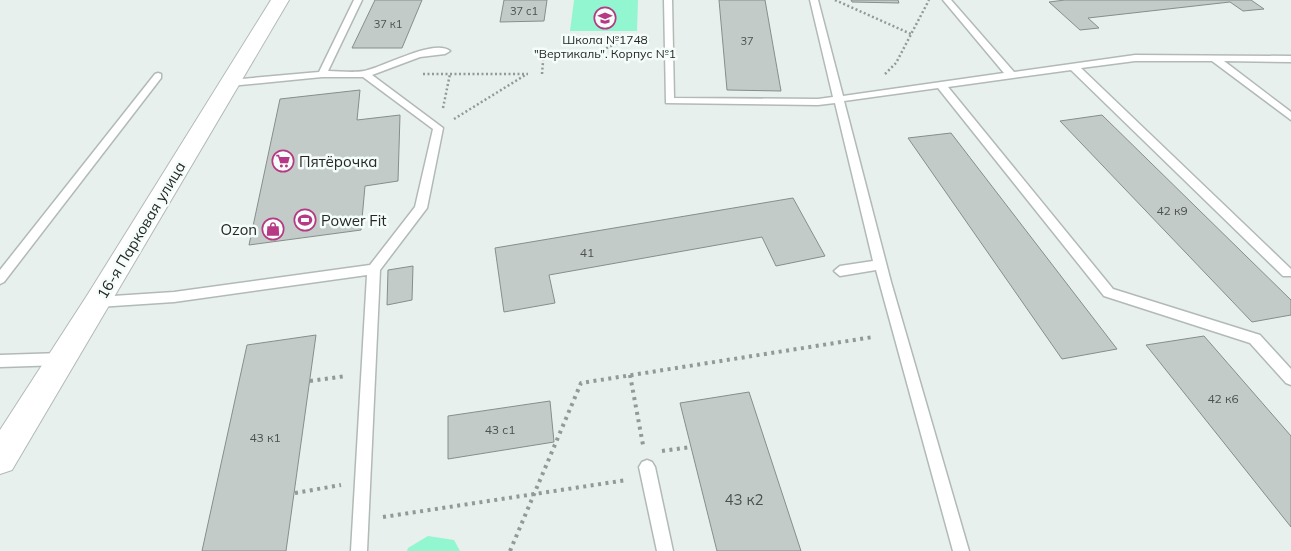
<svg xmlns="http://www.w3.org/2000/svg" width="1291" height="551" viewBox="0 0 1291 551" font-family="Mulish,sans-serif">
	<style>
		.green { fill: #92f6d1 }
		.building { fill: #c3cbc8; stroke: #868e8b }
		.lines { fill: none; stroke-linecap: round; stroke-linejoin: round }
		.lane-casing { stroke: #b2bab6; stroke-width: 3 }
		.secondary-casing { stroke: #b2bab6; stroke-width: 2 }
		.path-far1 { stroke: #939996; stroke-width: 2.5; stroke-dasharray: 2 2.5; stroke-linecap: butt }
		.path { stroke: #939996; stroke-width: 4; stroke-dasharray: 3 4.5; stroke-linecap: butt }
		.lane { fill: #fff; fill-rule: evenodd }
		.secondary { fill: #fff; fill-rule: evenodd }
		.labels { text-anchor: middle; dominant-baseline: central; stroke-width: 5; stroke-linejoin: round; paint-order: stroke }
		.far-number-label { font-size: 11px; fill: #4c514e }
		.far-poi-label { font-size: 12px; fill: #252826; stroke: #f5fdfa }
		.number-label { font-size: 12px; fill: #4c514e }
		.poi-label { font-size: 15px; fill: #252826; stroke: #f5fdfa; text-anchor: start }
		.street-label { font-size: 15px; fill: #252826; stroke: #f5fdfa }
		.near-number-label { font-size: 15px; fill: #4c514e }
	</style>
	<rect width="100%" height="100%" fill="#e7f0ec"/>
	<g class="green">
		<polygon points="574,0 638,0 637,31 570,31"/>
		<polygon points="428,536 454,540 460,551 407,551 408,548"/>
	</g>
	<g class="building">
		<polygon points="375,0 422,0 402,48 352,48"/>
		<polygon points="504,0 547,0 544,21 500,22"/>
		<polygon points="719,0 765,0 781,91 727,90"/>
		<polygon points="851,0 898,0 899,3 852,2"/>
		<polygon points="1065,0 1251,0 1264,9 1243,11 1230,2 1088,18 1099,28 1080,30 1049,2"/>
		<polygon points="360,90 357,120 400,115 398,181 365,186 361,230 249,245 280,99"/>
		<polygon points="1102,115 1291,300 1291,315 1252,322 1060,121"/>
		<polygon points="951,133 1117,349 1062,359 908,138"/>
		<polygon points="793,198 825,256 776,266 762,237 549,275 555,303 504,312 495,248"/>
		<polygon points="413,266 412,300 387,305 388,270"/>
		<polygon points="316,335 286,551 202,551 247,345"/>
		<polygon points="1204,336 1291,436 1291,527 1146,345"/>
		<polygon points="749,392 801,551 717,551 680,403"/>
		<polygon points="550,401 554,442 448,459 448,416"/>
	</g>
	<g class="lines">
		<g class="lane-casing">
			<g id="lane">
				<path d="M 354,0 L 362,0 L 328,71 C 339,71 353,73 364,71 C 382,68 434,38 450,51 L 445,54 L 420,57 L 372,75 L 443,128 L 427,208 L 380,270 L 367,551 L 351,551 L 367,275 L 174,302 L 98,307 L 93,306 L 92,302 L 93,298 L 98,297 L 174,292 L 370,265 L 415,207 L 433,129 L 363,77 L 322,77 L 230,86 L 225,83 L 230,80 L 319,72 Z"/>
				<polygon points="664,0 672,0 674,98 818,99 833,97 810,0 818,0 843,96 1004,73 943,0 951,0 1014,72 1135,55 1291,56 1291,62 1224,61 1291,112 1291,120 1212,61 1135,61 1081,68 1291,269 1291,276 1283,276 1071,70 948,87 1113,289 1260,335 1291,369 1291,385 1286,383 1250,343 1104,296 938,88 844,101 891,282 969,551 953,551 876,270 840,276 834,271 840,266 873,261 835,103 818,105 666,103"/>
				<polygon points="158,73 161,74 161,78 4,282 0,284 0,270 155,74"/>
				<polygon points="62,353 67,355 69,359 67,363 62,365 0,367 0,355"/>
				<polygon points="647,460 652,462 655,467 673,551 657,551 639,467 642,462"/>
			</g>
		</g>
		<g class="secondary-casing">
			<polygon id="secondary" points="271,0 289,0 12,470 0,474 0,430 88,294"/>
		</g>
		<g class="path-far1">
			<polyline points="835,0 911,34"/>
			<polyline points="602,50 622,41 650,41"/>
			<polyline points="423,74 528,74"/>
			<polyline points="542,74 544,50"/>
			<polyline points="885,74 896,63 929,0"/>
			<polyline points="443,108 450,74"/>
			<polyline points="454,119 527,74"/>
		</g>
		<g class="path">
			<polyline points="630,375 643,445"/>
			<polyline points="310,381 346,376"/>
			<polyline points="662,451 691,447"/>
			<polyline points="295,493 341,485"/>
			<polyline points="383,517 627,480"/>
			<polyline points="510,551 581,383 873,337"/>
		</g>
		<use href="#lane" class="lane"/>
		<use href="#secondary" class="secondary"/>
	</g>
	<defs>
		<g id="school-ring" transform="scale(1.125)"><circle r="9.5" fill="#f5fdfa" stroke="#b73884" stroke-width="1.5"/><path d="M0-5L7-2L0 1L-7-2ZM-4 1L0 2.5L4 1V4Q0 6-4 4Z" fill="#b73884"/></g>
		<g id="supermarket-ring" transform="scale(1.125)"><circle r="9.5" fill="#f5fdfa" stroke="#b73884" stroke-width="1.5"/><path d="M-6-5.5h2.5l.6 2H6L4.5 2H-2.5L-4.4-4H-6ZM-1.5 3.2a1.3 1.3 0 1 0 .1 0ZM3 3.2a1.3 1.3 0 1 0 .1 0Z" fill="#b73884"/></g>
		<g id="stadium-ring" transform="scale(1.125)"><circle r="9.5" fill="#f5fdfa" stroke="#b73884" stroke-width="1.5"/><path d="M0-5a6.5 5 0 1 0 0 10a6.5 5 0 1 0 0-10ZM-3.5-1.8h7v3.6h-7Z" fill="#b73884"/></g>
		<g id="shop-ring" transform="scale(1.125)"><circle r="9.5" fill="#f5fdfa" stroke="#b73884" stroke-width="1.5"/><path d="M-5-2.5h2.3a2.7 3.5 0 0 1 5.4 0H5L5.5 6h-11ZM-1.5-2.5h3a1.5 2.3 0 0 0-3 0Z" fill="#b73884"/></g>
	</defs>
	<g fill-rule="evenodd">
		<use href="#school-ring" x="605" y="18"/>
		<use href="#supermarket-ring" x="283" y="161"/>
		<use href="#stadium-ring" x="305" y="220"/>
		<use href="#shop-ring" x="273" y="229"/>
	</g>
	<g class="labels">
		<g class="far-number-label">
			<text x="524" y="11">37 с1</text>
			<text x="388" y="24">37 к1</text>
			<text x="747" y="41">37</text>
		</g>
		<g class="far-poi-label">
			<text x="605" y="39">Школа №1748<tspan x="605" dy="14">"Вертикаль". Корпус №1</tspan></text>
		</g>
		<g class="number-label">
			<text x="1172" y="210">42 к9</text>
			<text x="587" y="252">41</text>
			<text x="1223" y="398">42 к6</text>
			<text x="500" y="429">43 c1</text>
			<text x="265" y="437">43 к1</text>
		</g>
		<g class="poi-label">
			<text x="299" y="161">Пятёрочка</text>
			<text x="321" y="220">Power Fit</text>
			<text x="257" y="229" text-anchor="end">Ozon</text>
		</g>
		<g class="street-label">
			<text transform="translate(141 230) rotate(-59)">16-я Парковая улица</text>
		</g>
		<g class="near-number-label">
			<text x="744" y="499">43 к2</text>
		</g>
	</g>
</svg>
